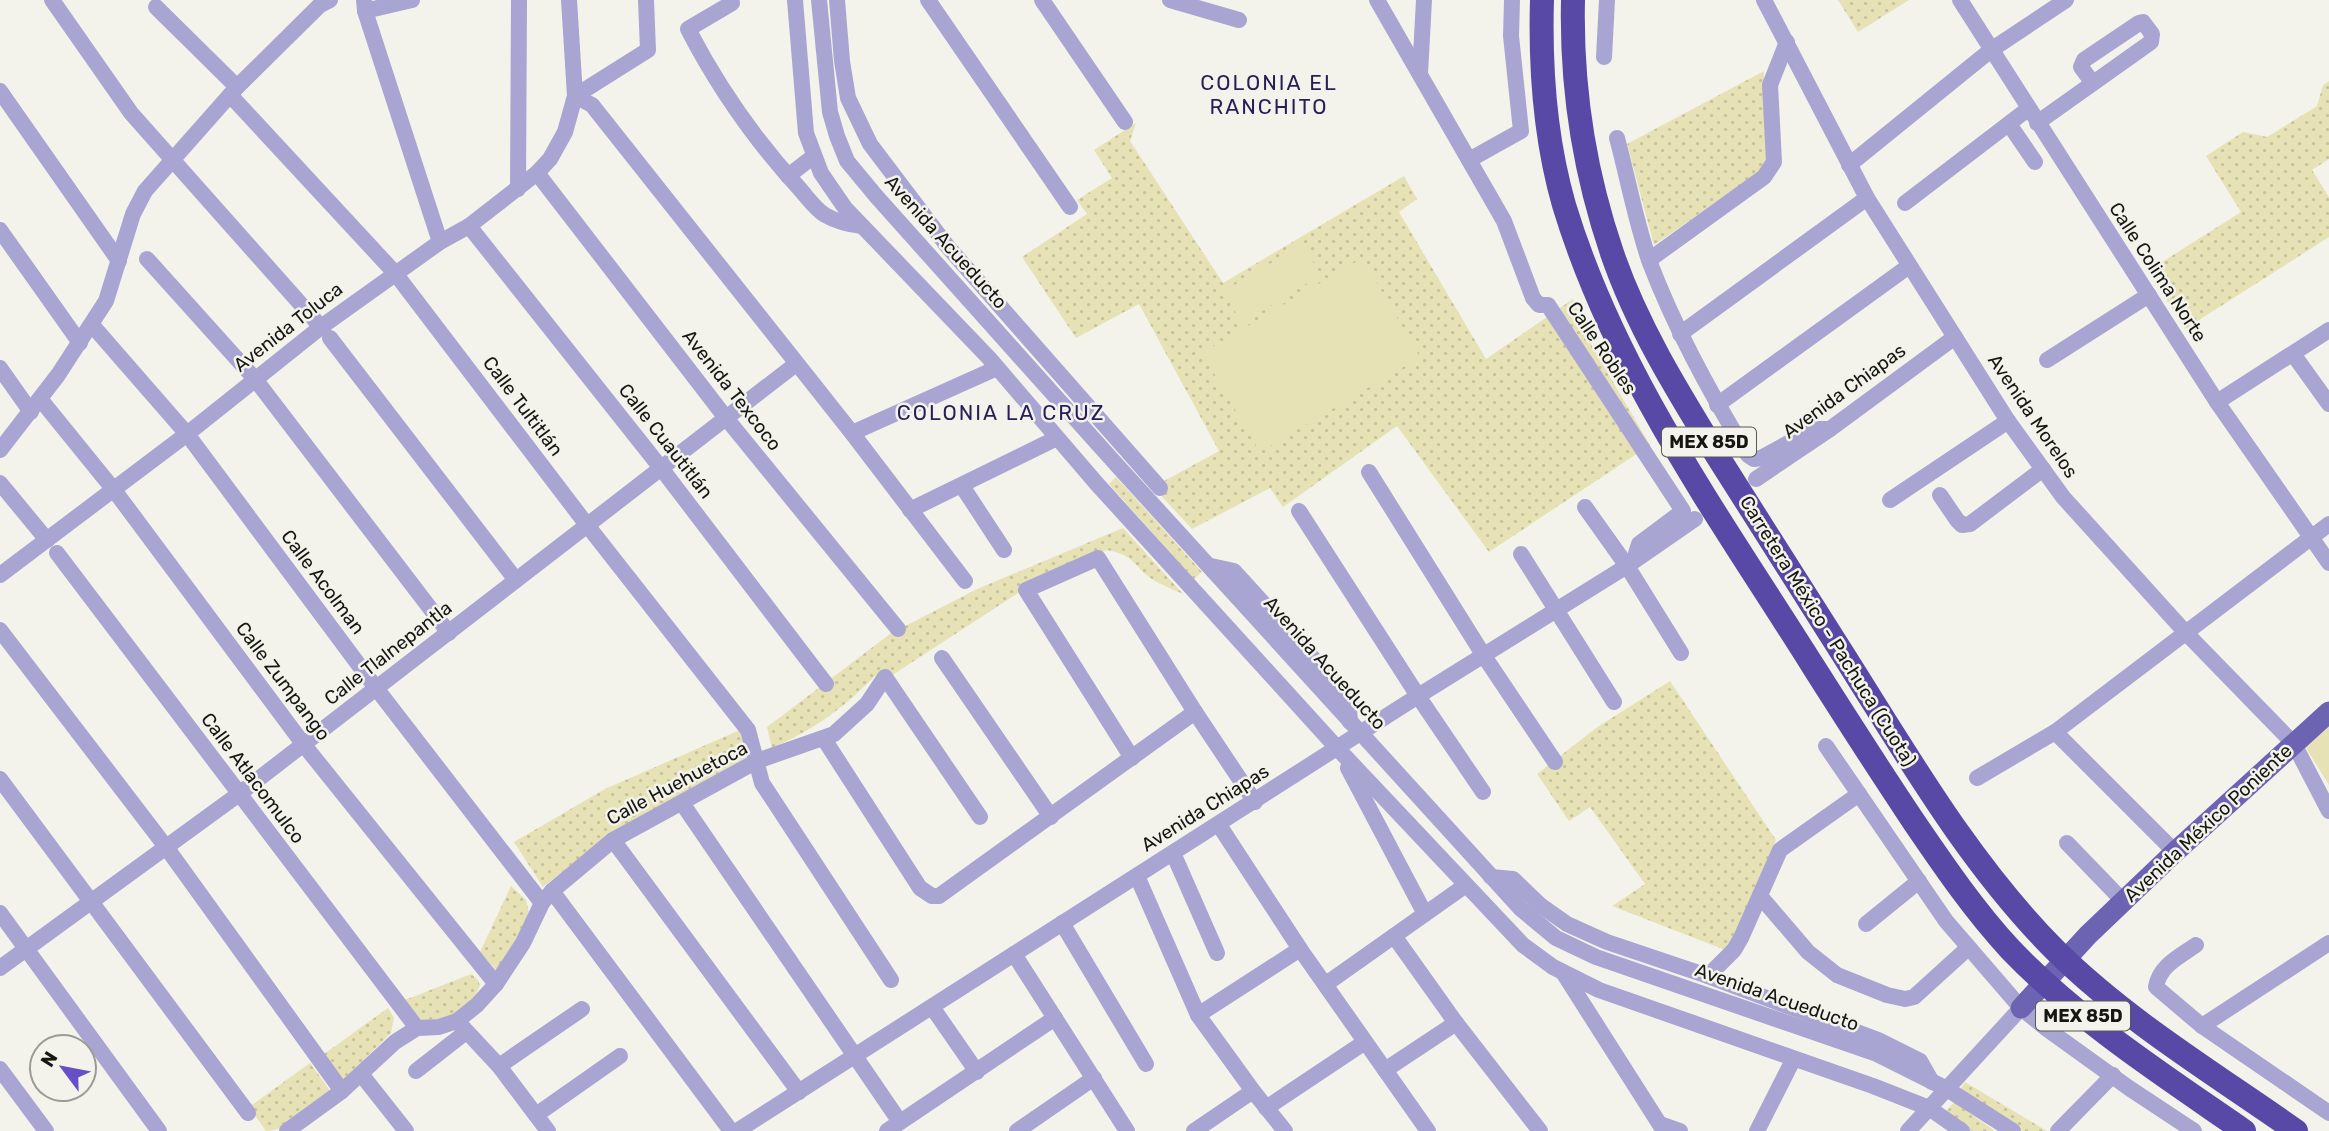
<svg xmlns="http://www.w3.org/2000/svg" width="2329" height="1131" viewBox="0 0 2329 1131" font-family="Rubik,sans-serif">
	<style>
		.grass { fill: url(#grass-dots) }
		.park { fill: #e6e2b5 }
		.lines { fill: none; stroke-linecap: round; stroke-linejoin: round }
		.minor { stroke: #a8a5d3; stroke-width: 16 }
		.major { stroke: #6d63b3; stroke-width: 21 }
		.highway { stroke: #5949a6; stroke-width: 24 }
		.labels { text-anchor: middle; dominant-baseline: central; stroke-width: 5; stroke-linejoin: round; paint-order: stroke }
		.shield { fill: #f3f3ec; stroke: #585854; stroke-width: 2 }
		.shield-label { font-size: 18px; font-weight: bold; fill: #161613 }
		.street-label { font-size: 19px; fill: #161613; stroke: #f3f3ec }
		.neighbourhood-label { font-size: 21px; letter-spacing: 2px; fill: #281d57; stroke: #f3f3ec }
	</style>
	<defs>
		<pattern id="grass-dots" width="8" height="8" patternUnits="userSpaceOnUse" patternTransform="scale(1.75)"><rect width="8" height="8" fill="#e6e2b5"/><path d="M2 2h.1M6 6h.1" fill="none" stroke="#c5c19b" stroke-width="1.8" stroke-linecap="round"/></pattern>
	</defs>
	<rect width="100%" height="100%" fill="#f3f3ec"/>
	<g class="grass">
		<polygon points="1838,0 1909,0 1858,32"/>
		<polygon points="1764,71 1766,160 1758,173 1654,245 1627,144"/>
		<polygon points="2329,81 2329,159 2312,170 2329,197 2329,237 2185,329 2148,271 2241,212 2206,156 2243,132 2267,137 2317,106 2323,85"/>
		<polygon points="1136,123 1130,141 1223,283 1404,176 1417,199 1399,212 1486,359 1573,299 1592,346 1650,445 1489,552 1397,426 1283,507 1270,488 1192,529 1153,487 1219,451 1139,304 1076,338 1022,257 1087,214 1077,200 1112,178 1094,150"/>
		<polygon points="1116,477 1202,572 1194,579 1109,484"/>
		<path d="M 1123,528 L 1183,594 C 1173,589 1161,585 1152,579 C 1134,567 1134,554 1106,550 L 1035,582 L 891,676 L 876,675 C 842,709 817,728 772,748 L 767,727 L 890,634 L 977,589 Z"/>
		<polygon points="1670,681 1776,840 1728,951 1612,906 1645,884 1590,807 1569,821 1537,774 1596,728"/>
		<polygon points="740,730 747,757 611,833 543,887 514,842 605,789"/>
		<polygon points="511,886 526,900 530,917 498,972 480,952"/>
		<polygon points="471,974 478,980 480,986 474,999 453,1018 421,1020 405,1000"/>
		<polygon points="388,1008 394,1018 391,1033 343,1080 324,1054"/>
		<path d="M 310,1063 L 331,1092 C 313,1105 289,1131 266,1131 L 249,1107 Z"/>
		<polygon points="1965,1082 2047,1131 2023,1131 1959,1091"/>
		<polygon points="1954,1102 1995,1131 1972,1131 1945,1113"/>
	</g>
	<g class="park">
		<polygon points="1302,244 1321,275 1242,323 1223,292"/>
		<polygon points="1362,258 1420,357 1260,452 1202,353"/>
		<polygon points="2329,720 2329,785 2303,743"/>
	</g>
	<g class="lines">
		<g class="minor">
			<polyline points="52,0 131,113 321,327"/>
			<polyline points="364,0 365,11 440,242"/>
			<path d="M 731,0 L 732,3 L 688,29 C 718,87 755,140 799,188 C 807,197 815,209 825,215 C 837,222 848,224 861,226"/>
			<polyline points="795,0 806,133 821,173 845,208 989,358 1097,484 1338,749 1523,945 1553,967 1599,990 1873,1086 1929,1108 1962,1131"/>
			<polyline points="819,0 830,112 837,136 847,161 876,196 1115,463 1521,909 1556,938 1596,957 1877,1054 1947,1089 2013,1131"/>
			<polyline points="837,0 842,61 848,98 870,144 948,247 1160,488"/>
			<polyline points="928,0 1070,207"/>
			<polyline points="1042,0 1125,122"/>
			<polyline points="1170,0 1239,20"/>
			<polyline points="1377,0 1504,221 1533,298 1539,305 1548,305 1683,511 1639,544 1634,560"/>
			<polyline points="1764,0 1867,198 2008,421 2063,497 2186,633 2294,744 2329,811"/>
			<polyline points="1960,0 2217,402 2329,563"/>
			<polyline points="156,7 237,87"/>
			<polyline points="365,11 412,0"/>
			<polyline points="1604,57 1607,0"/>
			<polyline points="1420,74 1424,0"/>
			<polyline points="0,91 119,261"/>
			<polyline points="230,95 395,273 587,525 748,730 762,783 891,980"/>
			<polyline points="575,96 592,105 852,433 965,581"/>
			<polyline points="575,96 648,50 646,0"/>
			<polyline points="2037,123 2151,42 2152,34 2143,22 2139,23 2084,60 2081,67 2092,82"/>
			<polyline points="2009,124 2035,162"/>
			<path d="M 1617,138 C 1628,179 1636,223 1650,263 C 1676,331 1710,393 1748,455 L 1754,459 L 1761,458 L 1814,429 L 1830,429"/>
			<polyline points="1469,160 1521,131 1511,36 1512,0"/>
			<polyline points="1849,165 1991,50 2066,0"/>
			<polyline points="537,173 726,418 898,629"/>
			<polyline points="788,176 814,156"/>
			<polyline points="518,189 519,0"/>
			<polyline points="1905,203 2028,109"/>
			<polyline points="469,226 661,468 826,684"/>
			<polyline points="0,230 80,343"/>
			<polyline points="147,259 255,379 449,633"/>
			<polyline points="1649,260 1764,177 1774,162 1770,85 1787,42"/>
			<polyline points="92,325 187,434 376,688 542,903"/>
			<polyline points="1680,334 1867,198"/>
			<polyline points="330,338 516,580"/>
			<polyline points="2293,354 2329,404"/>
			<polyline points="2047,360 2149,295"/>
			<polyline points="0,368 31,412"/>
			<polyline points="41,400 114,490 304,745 496,984"/>
			<polyline points="2217,402 2329,330"/>
			<polyline points="1717,405 1909,266"/>
			<polyline points="852,433 997,368"/>
			<polyline points="0,450 58,375 106,301 133,214 145,191 237,87 320,5 330,0"/>
			<polyline points="1369,472 1484,656 1555,762"/>
			<polyline points="1756,479 1830,429 1955,337"/>
			<polyline points="0,483 47,540"/>
			<polyline points="962,486 1004,550"/>
			<polyline points="1940,495 1957,520 1962,525 1970,524 2043,469"/>
			<polyline points="1890,500 2008,421"/>
			<polyline points="1585,507 1627,566 1681,653"/>
			<polyline points="910,510 1057,438"/>
			<polyline points="1299,511 1418,696 1483,792"/>
			<polyline points="57,553 417,1028"/>
			<polyline points="1521,554 1614,702"/>
			<polyline points="1211,566 1234,571 1348,697 1350,722"/>
			<polyline points="0,575 187,434 321,327 440,242 469,226 537,173 550,159 565,132 575,96 569,0"/>
			<polyline points="0,630 166,847 342,1091"/>
			<polyline points="942,658 1051,817"/>
			<polyline points="2055,732 2175,852"/>
			<polyline points="824,739 920,888 932,896 939,896 1195,712"/>
			<polyline points="1826,746 1946,921 2021,1008 2047,1029 2129,1088 2194,1131"/>
			<polyline points="1132,758 1026,590 1098,558 1195,712 1255,802"/>
			<polyline points="1348,768 1425,914"/>
			<polyline points="1977,778 2055,732 2329,524"/>
			<polyline points="0,779 248,1113"/>
			<polyline points="682,803 900,1122"/>
			<polyline points="1219,825 1300,949 1428,1131"/>
			<polyline points="613,840 799,1092"/>
			<polyline points="2067,843 2124,902"/>
			<polyline points="1173,853 1217,953"/>
			<polyline points="1137,876 1198,1015 1253,1091 1285,1131"/>
			<polyline points="1491,877 1513,879 1540,905 1567,924 1607,942 1708,976 1878,1040 1920,1061 1932,1082"/>
			<polyline points="552,891 731,1131"/>
			<polyline points="1760,896 1808,952 1837,975 1887,995 1905,999 1914,997 1968,948"/>
			<polyline points="0,913 159,1131"/>
			<polyline points="1062,923 1146,1064"/>
			<polyline points="1866,924 1919,881"/>
			<polyline points="1394,936 1456,1023 1540,1131"/>
			<path d="M 2196,945 C 2180,956 2159,966 2156,987 L 2202,1026 L 2329,1113"/>
			<polyline points="1014,954 1127,1131"/>
			<polyline points="0,968 239,794 796,364"/>
			<polyline points="1564,974 1664,1131"/>
			<polyline points="1708,976 1734,950 1741,938 1780,850 1859,794"/>
			<polyline points="1326,984 1466,885"/>
			<polyline points="932,1007 977,1072"/>
			<polyline points="1198,1015 1300,949"/>
			<polyline points="457,1021 499,1066 548,1131"/>
			<polyline points="2202,1026 2329,943"/>
			<polyline points="499,1066 582,1009"/>
			<polyline points="0,1069 46,1131"/>
			<polyline points="1385,1070 1456,1023"/>
			<polyline points="416,1071 466,1032"/>
			<polyline points="361,1074 406,1131"/>
			<polyline points="1266,1108 1365,1042"/>
			<polyline points="536,1115 620,1056"/>
			<polyline points="1660,1124 1680,1131"/>
			<polyline points="287,1131 342,1091 395,1042 417,1028 439,1027 457,1021 477,1005 496,984 523,943 542,903 552,891 613,840 757,761 834,734 867,704 885,677 980,817"/>
			<polyline points="737,1131 1418,696 1627,566 1695,519"/>
			<polyline points="887,1131 1055,1018"/>
			<polyline points="1017,1131 1094,1078"/>
			<polyline points="1194,1131 1253,1091"/>
			<polyline points="1757,1131 1793,1060"/>
			<polyline points="1908,1131 2021,1008"/>
			<polyline points="2058,1131 2113,1075"/>
		</g>
		<polyline class="major" points="2021,1008 2088,935 2175,852 2329,712"/>
		<g class="highway">
			<path d="M 1542,0 C 1540,68 1545,139 1564,205 C 1615,374 1720,518 1813,666 C 1846,718 1880,771 1914,822 C 1944,866 1974,910 2010,949 C 2079,1021 2163,1075 2244,1131"/>
			<path d="M 1573,0 C 1571,87 1584,171 1612,253 C 1637,326 1678,392 1718,457 C 1759,522 1800,587 1841,651 C 1907,755 1969,864 2056,951 C 2127,1021 2215,1074 2296,1131"/>
		</g>
	</g>
	<g class="labels">
		<g class="shield">
			<rect x="1662" y="427.5" width="94" height="29" rx="5"/>
			<rect x="2036" y="1001.5" width="94" height="29" rx="5"/>
		</g>
		<g class="shield-label">
			<text x="1709" y="442">MEX 85D</text>
			<text x="2083" y="1016">MEX 85D</text>
		</g>
		<g class="street-label">
			<text transform="translate(946 242) rotate(48)">Avenida Acueducto</text>
			<text transform="translate(2158 272) rotate(57)">Calle Colima Norte</text>
			<text transform="translate(288 327) rotate(-38)">Avenida Toluca</text>
			<text transform="translate(1602 348) rotate(56)">Calle Robles</text>
			<text transform="translate(732 390) rotate(52)">Avenida Texcoco</text>
			<text transform="translate(1844 391) rotate(-36)">Avenida Chiapas</text>
			<text transform="translate(523 406) rotate(53)">Calle Tultitlán</text>
			<text transform="translate(2033 416) rotate(56)">Avenida Morelos</text>
			<text transform="translate(666 441) rotate(52)">Calle Cuautitlán</text>
			<text transform="translate(323 582) rotate(53)">Calle Acolman</text>
			<text transform="translate(1828 631) rotate(58)">Carretera México - Pachuca (Cuota)</text>
			<text transform="translate(388 653) rotate(-38)">Calle Tlalnepantla</text>
			<text transform="translate(1325 663) rotate(48)">Avenida Acueducto</text>
			<text transform="translate(283 681) rotate(53)">Calle Zumpango</text>
			<text transform="translate(253 778) rotate(53)">Calle Atlacomulco</text>
			<text transform="translate(677 783) rotate(-28)">Calle Huehuetoca</text>
			<text transform="translate(1205 808) rotate(-32)">Avenida Chiapas</text>
			<text transform="translate(2208 823) rotate(-43)">Avenida México Poniente</text>
			<text transform="translate(1777 997) rotate(19)">Avenida Acueducto</text>
		</g>
		<g class="neighbourhood-label">
			<text x="1269" y="82">COLONIA EL<tspan x="1269" dy="24">RANCHITO</tspan></text>
			<text x="1001" y="412">COLONIA LA CRUZ</text>
		</g>
	</g>
	<g transform="translate(63 1068) rotate(302)"><circle r="33" fill="#f3f3ec" stroke="#9b9b95" stroke-width="2"/>
	<path d="M0-5L12 26L0 18L-12 26Z" fill="#674fc8"/>
	<text y="-10" font-size="19" font-weight="bold" text-anchor="middle" fill="#161613">N</text>
	</g>
</svg>
